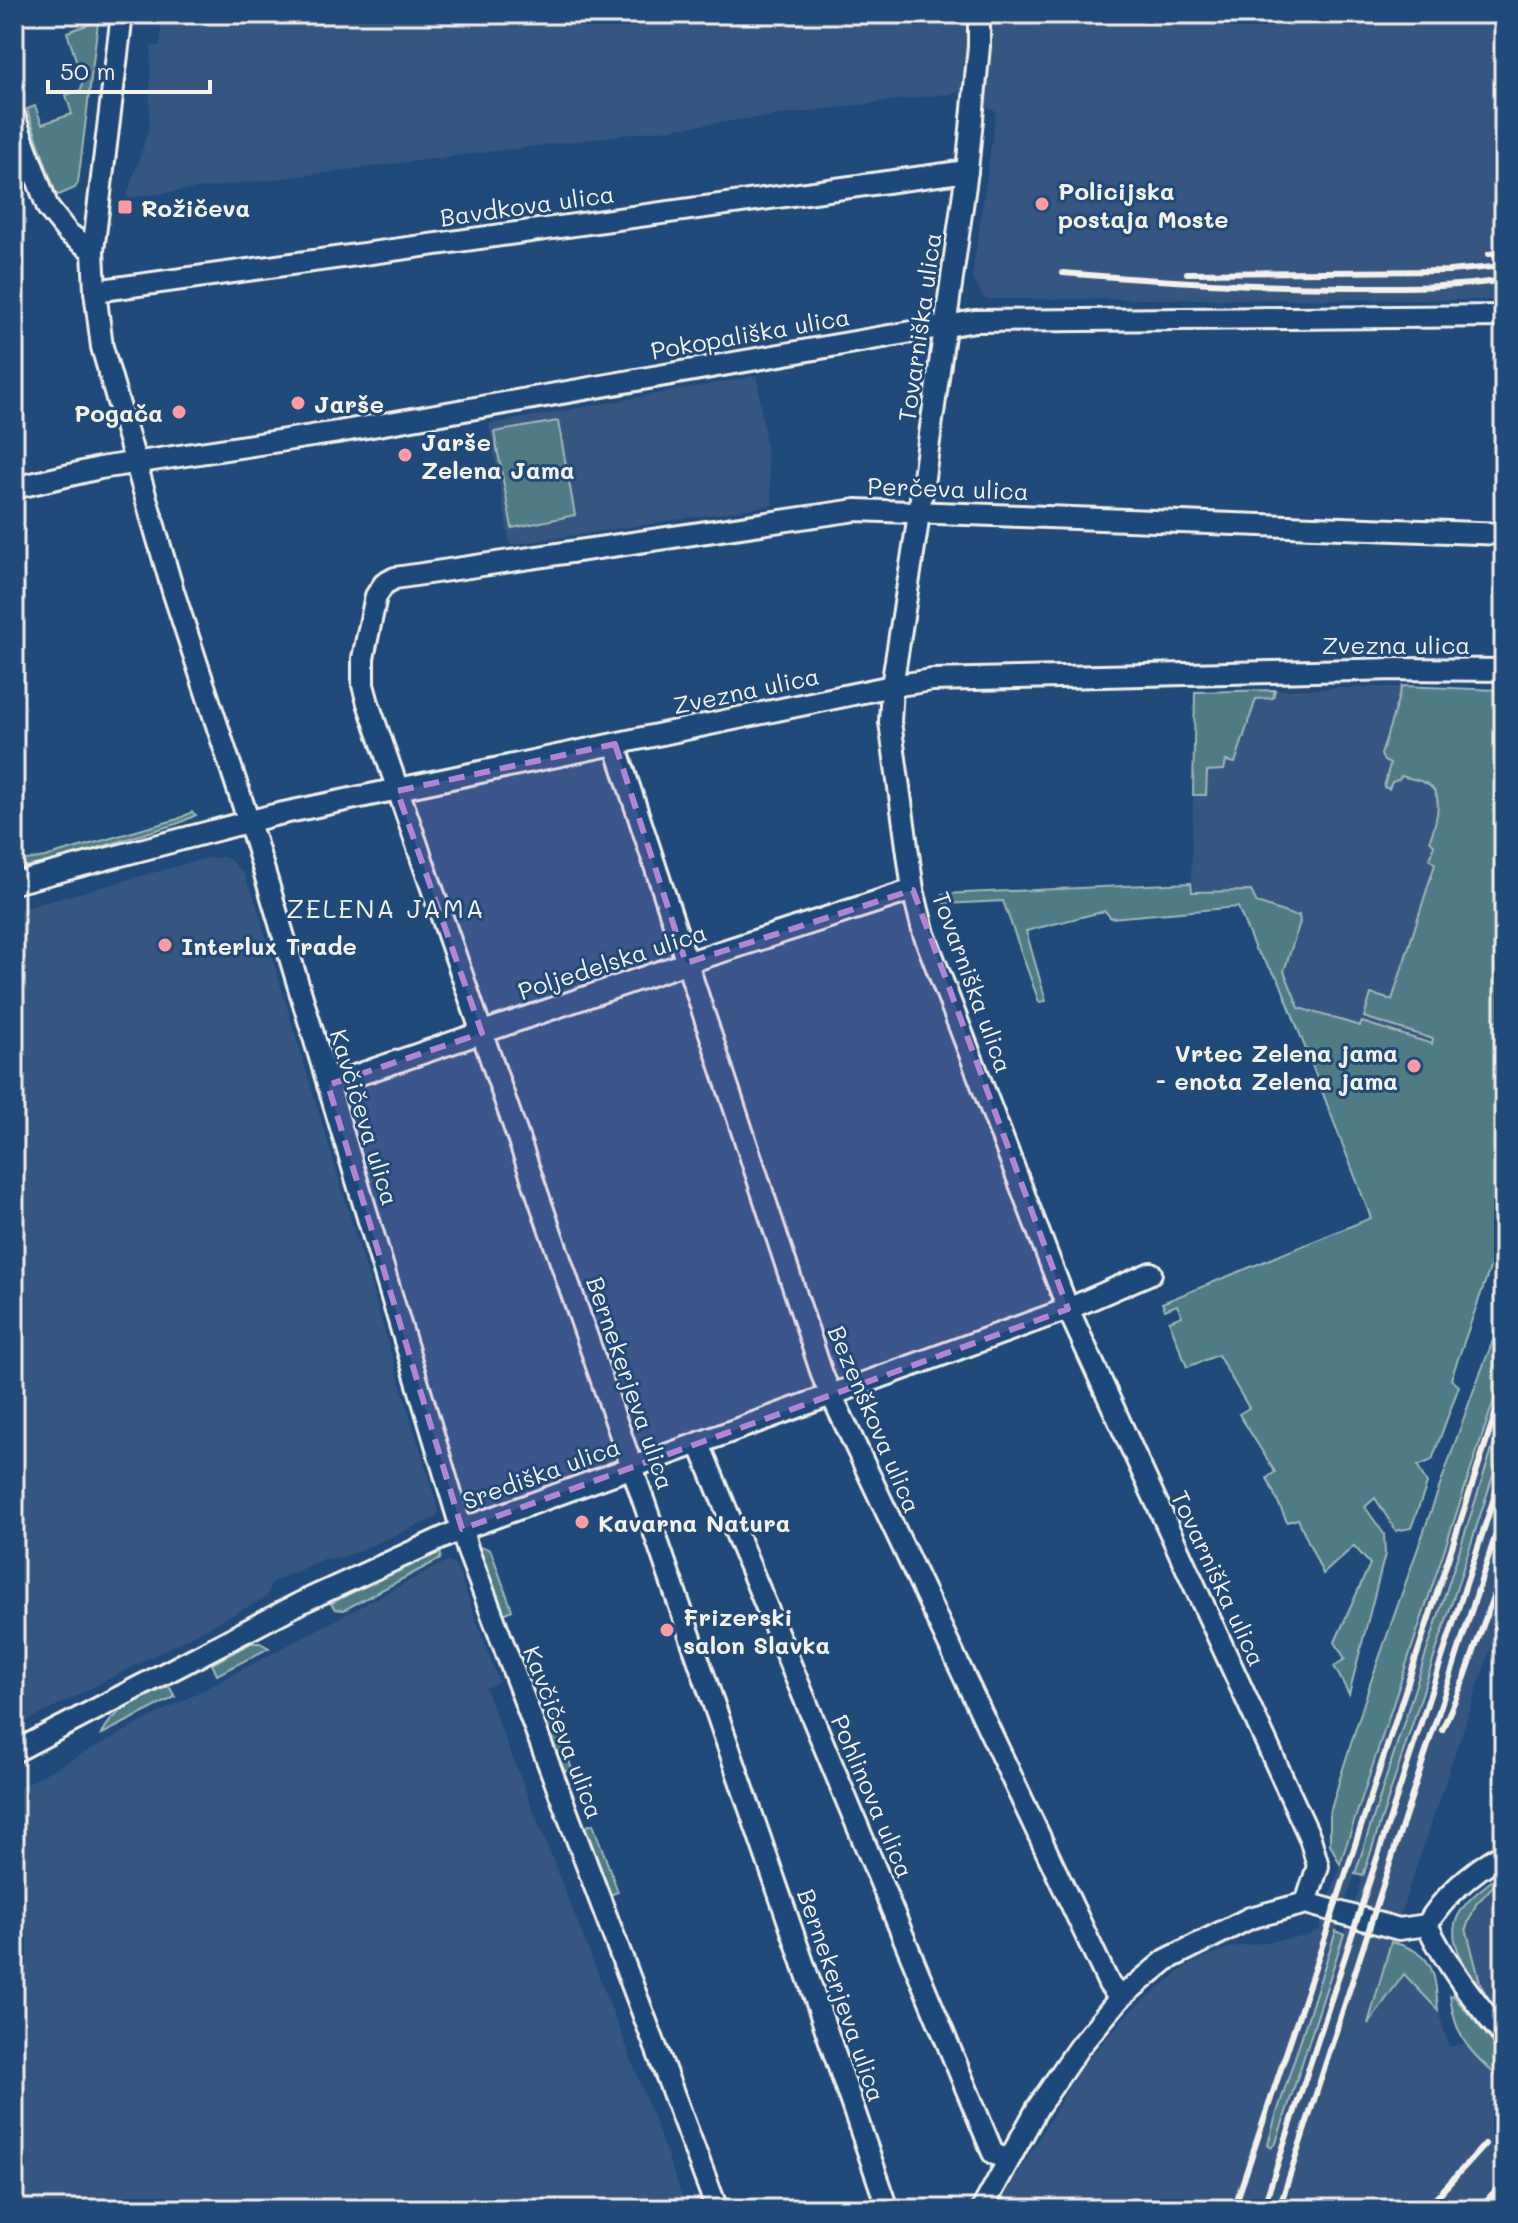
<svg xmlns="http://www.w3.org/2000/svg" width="1518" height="2223" viewBox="0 0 1518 2223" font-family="Mali,sans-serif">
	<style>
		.built { fill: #365780; fill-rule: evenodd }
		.green { fill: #4f7b84; stroke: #a2b6b6; stroke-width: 2 }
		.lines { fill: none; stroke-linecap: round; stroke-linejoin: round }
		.minor-casing { stroke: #f4f1e8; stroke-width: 26 }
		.minor { stroke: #1f4a7a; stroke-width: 20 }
		.rail { stroke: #f4f1e8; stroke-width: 6 }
		.marked { fill: #b185d1; fill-opacity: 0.2; stroke: #b185d1; stroke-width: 6; stroke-dasharray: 16 10; stroke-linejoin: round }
		.poi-dot { fill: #ff9aa2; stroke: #1f4a7a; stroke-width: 3 }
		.labels { text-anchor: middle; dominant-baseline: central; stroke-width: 6; stroke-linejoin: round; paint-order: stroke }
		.poi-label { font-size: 24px; font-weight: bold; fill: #f4f1e8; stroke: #1f4a7a; text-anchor: start }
		.street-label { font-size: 24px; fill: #f4f1e8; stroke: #1f4a7a }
		.neighbourhood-label { font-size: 26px; letter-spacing: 2px; fill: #f4f1e8; stroke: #1f4a7a }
	</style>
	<rect width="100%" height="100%" fill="#1f4a7a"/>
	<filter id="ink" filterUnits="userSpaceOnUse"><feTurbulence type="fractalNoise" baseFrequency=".0125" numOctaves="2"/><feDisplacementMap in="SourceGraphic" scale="16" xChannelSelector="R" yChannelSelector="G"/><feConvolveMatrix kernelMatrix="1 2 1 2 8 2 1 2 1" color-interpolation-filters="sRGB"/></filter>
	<g filter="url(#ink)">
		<g class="built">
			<polygon points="162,14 1504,14 1504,300 985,299 972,278 996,112 961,92 126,198 149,129 151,47 160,45"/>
			<polygon points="757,376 773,505 510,545 489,424"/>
			<polygon points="1428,686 1498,689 1504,1228 1299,1008 1251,891 1191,892 1195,692"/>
			<polygon points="223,857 229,859 243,873 254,897 439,1512 435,1518 342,1558 323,1559 271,1583 267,1597 14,1728 14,911 203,859"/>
			<path d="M 1504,1370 L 1504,1610 L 1407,1894 L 1369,2021 L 1404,1974 L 1438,2010 L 1449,2047 L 1463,2043 L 1504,2083 L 1504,2209 L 997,2209 L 1080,2069 L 1130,2011 L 1187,1966 L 1210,1955 L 1233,1947 L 1307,1936 L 1319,1930 ZM 1355,1874 L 1363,1877 L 1276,2143 L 1271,2147 L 1268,2144 L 1275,2119 Z"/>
			<polygon points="445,1562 452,1563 457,1568 499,1682 485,1688 629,2053 687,2209 14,2209 14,1790"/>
			<polygon points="1504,1872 1504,2018 1463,1964 1454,1943 1454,1929 1457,1915 1466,1901"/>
		</g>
		<g class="green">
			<polygon points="88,14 99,14 78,183 75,188 59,195 56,194 27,109 35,106 42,124 72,114 66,95 81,90 85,64 78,66 67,32 90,24"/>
			<polygon points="558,421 575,515 512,528 494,432"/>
			<path d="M 1498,678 L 1504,679 L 1504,1228 L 1451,1379 L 1459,1386 L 1432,1460 L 1418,1466 L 1427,1484 L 1411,1528 L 1396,1531 L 1375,1498 L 1365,1507 L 1384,1534 L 1385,1554 L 1349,1694 L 1334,1666 L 1345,1659 L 1335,1642 L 1370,1564 L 1354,1546 L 1323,1574 L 1298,1519 L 1287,1522 L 1267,1478 L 1275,1472 L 1239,1414 L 1249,1408 L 1218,1355 L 1187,1367 L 1169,1321 L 1182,1316 L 1177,1305 L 1165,1310 L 1162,1303 L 1371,1218 L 1279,980 L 1255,949 L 1238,907 L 1111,918 L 1105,911 L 1026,931 L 1046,1001 L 1039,1002 L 1003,901 L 944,904 L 943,894 L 1191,883 L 1192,892 L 1251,891 L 1257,903 L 1295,916 L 1299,915 L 1300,922 L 1284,971 L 1299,1008 L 1360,1026 L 1362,1022 L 1432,1044 L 1433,1039 L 1364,1017 L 1371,994 L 1392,1000 L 1435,864 L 1430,859 L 1434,845 L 1430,840 C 1435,825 1446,794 1427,784 C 1420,780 1410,778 1401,776 L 1400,779 L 1392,782 L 1389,789 L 1384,787 L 1390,764 L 1384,761 L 1381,755 L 1402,686 L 1497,690 Z"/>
			<polygon points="1275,690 1273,698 1256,699 1235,763 1226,761 1224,770 1207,771 1206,795 1193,795 1195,692"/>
			<polygon points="192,812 196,815 179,823 48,863 14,868 14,862 45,857 178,819"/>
			<polygon points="1504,1312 1504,1370 1340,1864 1330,1844 1330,1813 1341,1775 1370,1684 1473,1392"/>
			<polygon points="1504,1412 1504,1442 1363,1876 1355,1874"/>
			<polygon points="484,1547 491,1551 512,1610 504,1614 481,1553 479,1548"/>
			<polygon points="441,1552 440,1559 344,1610 335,1609 331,1604 370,1582"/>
			<polygon points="251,1643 260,1643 269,1648 217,1675 212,1664"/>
			<path d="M 169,1686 L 175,1697 L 102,1734 C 113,1708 145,1698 169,1686 Z"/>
			<polygon points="548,1704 572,1769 564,1772 539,1707"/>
			<polygon points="593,1824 618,1892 610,1895 584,1827"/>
			<path d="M 1498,1876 L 1500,1879 L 1476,1904 L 1466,1928 L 1481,1986 L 1486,1994 L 1483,1993 C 1445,1937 1439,1919 1498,1876 Z"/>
			<polygon points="1336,1931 1344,1934 1276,2143 1271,2147 1268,2144 1275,2119"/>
			<path d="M 1391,1942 C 1434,1952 1435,1971 1438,2010 L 1404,1974 L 1368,2024 Z"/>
			<path d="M 1453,1995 L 1504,2056 L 1504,2083 C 1472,2052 1456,2043 1450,1996 Z"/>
		</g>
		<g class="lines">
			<g class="minor-casing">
				<g id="minor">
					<polyline points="122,14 93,251 95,291 102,347 173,591 256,844 468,1551 717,2209"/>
					<polyline points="979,14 979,46 967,171 916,534 892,686 890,722 913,890 924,934 1068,1309 1310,1838 1318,1866 1306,1903"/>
					<polyline points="14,116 48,208 68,233 93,251"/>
					<polyline points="95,291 967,171"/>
					<polyline points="14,488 100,468 338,432 975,321 1504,316"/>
					<polyline points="615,744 823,1377 1109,1984 1120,1998"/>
					<polyline points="14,883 274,815 892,686 932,680 1398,669 1504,670"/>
					<polyline points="328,1085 686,963 913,890"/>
					<polyline points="699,1444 993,2153 1007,2160"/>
					<polyline points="14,1752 302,1602 462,1529 1068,1309 1151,1273"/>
					<path d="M 1427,1925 C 1448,1967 1474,2001 1504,2036"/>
					<path d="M 1427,1925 C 1445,1894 1473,1871 1504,1853"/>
					<polyline points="888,2209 368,703 363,685 363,658 376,596 384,584 395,578 856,510 1504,534"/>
					<polyline points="982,2209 1038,2107 1079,2047 1120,1998 1166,1960 1250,1918 1306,1903 1399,1929 1427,1925"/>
				</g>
			</g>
			<use href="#minor" class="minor"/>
			<g class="rail">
				<polyline points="1489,254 1504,252"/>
				<path d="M 1063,273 C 1159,281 1254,287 1351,287 C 1402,287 1453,288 1504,280"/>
				<polyline points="1187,273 1449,271 1504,266"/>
				<polyline points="1442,1730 1465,1677 1504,1565"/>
				<polyline points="1234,2209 1328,1928 1504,1387"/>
				<polyline points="1263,2209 1504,1467"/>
				<polyline points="1279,2209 1504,1509"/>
				<polyline points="1426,2209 1485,2144"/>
				<polyline points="1479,2209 1504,2181"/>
			</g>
		</g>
	</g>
	<path class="marked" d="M 615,744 L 686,963 L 913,890 L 1068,1309 L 462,1529 L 328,1085 L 482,1033 L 397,791 Z"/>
	<g class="poi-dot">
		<circle cx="1042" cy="204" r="8"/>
		<rect x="117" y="199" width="16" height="16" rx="4"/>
		<circle cx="298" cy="403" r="8"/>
		<circle cx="179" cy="412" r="8"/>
		<circle cx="405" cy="455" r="8"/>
		<circle cx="165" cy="945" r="8"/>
		<circle cx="1414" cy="1066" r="8"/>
		<circle cx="582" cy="1522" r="8"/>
		<circle cx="667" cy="1630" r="8"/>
	</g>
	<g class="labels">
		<g class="poi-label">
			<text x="1058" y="190">Policijska<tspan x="1058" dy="28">postaja Moste</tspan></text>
			<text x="141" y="207">Rožičeva</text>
			<text x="314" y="403">Jarše</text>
			<text x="163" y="412" text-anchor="end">Pogača</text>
			<text x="421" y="441">Jarše<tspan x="421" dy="28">Zelena Jama</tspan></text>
			<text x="181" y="945">Interlux Trade</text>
			<text x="1398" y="1052" text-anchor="end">Vrtec Zelena jama<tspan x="1398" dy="28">- enota Zelena jama</tspan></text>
			<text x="598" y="1522">Kavarna Natura</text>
			<text x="683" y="1616">Frizerski<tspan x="683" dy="28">salon Slavka</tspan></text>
		</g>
		<g class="street-label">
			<text transform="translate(527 205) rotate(-8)">Bavdkova ulica</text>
			<text transform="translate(919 327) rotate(-82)">Tovarniška ulica</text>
			<text transform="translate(750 333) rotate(-10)">Pokopališka ulica</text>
			<text transform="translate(948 488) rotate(2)">Perčeva ulica</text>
			<text x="1396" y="644">Zvezna ulica</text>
			<text transform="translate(746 690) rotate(-12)">Zvezna ulica</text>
			<text transform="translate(612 961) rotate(-18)">Poljedelska ulica</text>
			<text transform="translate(973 982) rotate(70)">Tovarniška ulica</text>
			<text transform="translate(365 1117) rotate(73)">Kavčičeva ulica</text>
			<text transform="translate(631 1383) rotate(71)">Bernekerjeva ulica</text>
			<text transform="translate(875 1419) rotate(67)">Bezenškova ulica</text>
			<text transform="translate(541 1473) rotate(-20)">Središka ulica</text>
			<text transform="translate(1219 1578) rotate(65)">Tovarniška ulica</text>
			<text transform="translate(564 1732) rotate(69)">Kavčičeva ulica</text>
			<text transform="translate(873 1796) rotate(67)">Pohlinova ulica</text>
			<text transform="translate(842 1995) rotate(71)">Bernekerjeva ulica</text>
		</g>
		<g class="neighbourhood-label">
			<text x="386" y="908">ZELENA JAMA</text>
		</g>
	</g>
	<rect width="1518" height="2223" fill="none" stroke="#1f4a7a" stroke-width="48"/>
	<rect x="24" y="24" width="1470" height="2175" fill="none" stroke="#f4f1e8" stroke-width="3" filter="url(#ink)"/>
	<path d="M48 80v12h162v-12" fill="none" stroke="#f4f1e8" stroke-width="4"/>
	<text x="60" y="80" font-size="24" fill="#f4f1e8" stroke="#1f4a7a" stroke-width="6" paint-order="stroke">50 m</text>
</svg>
